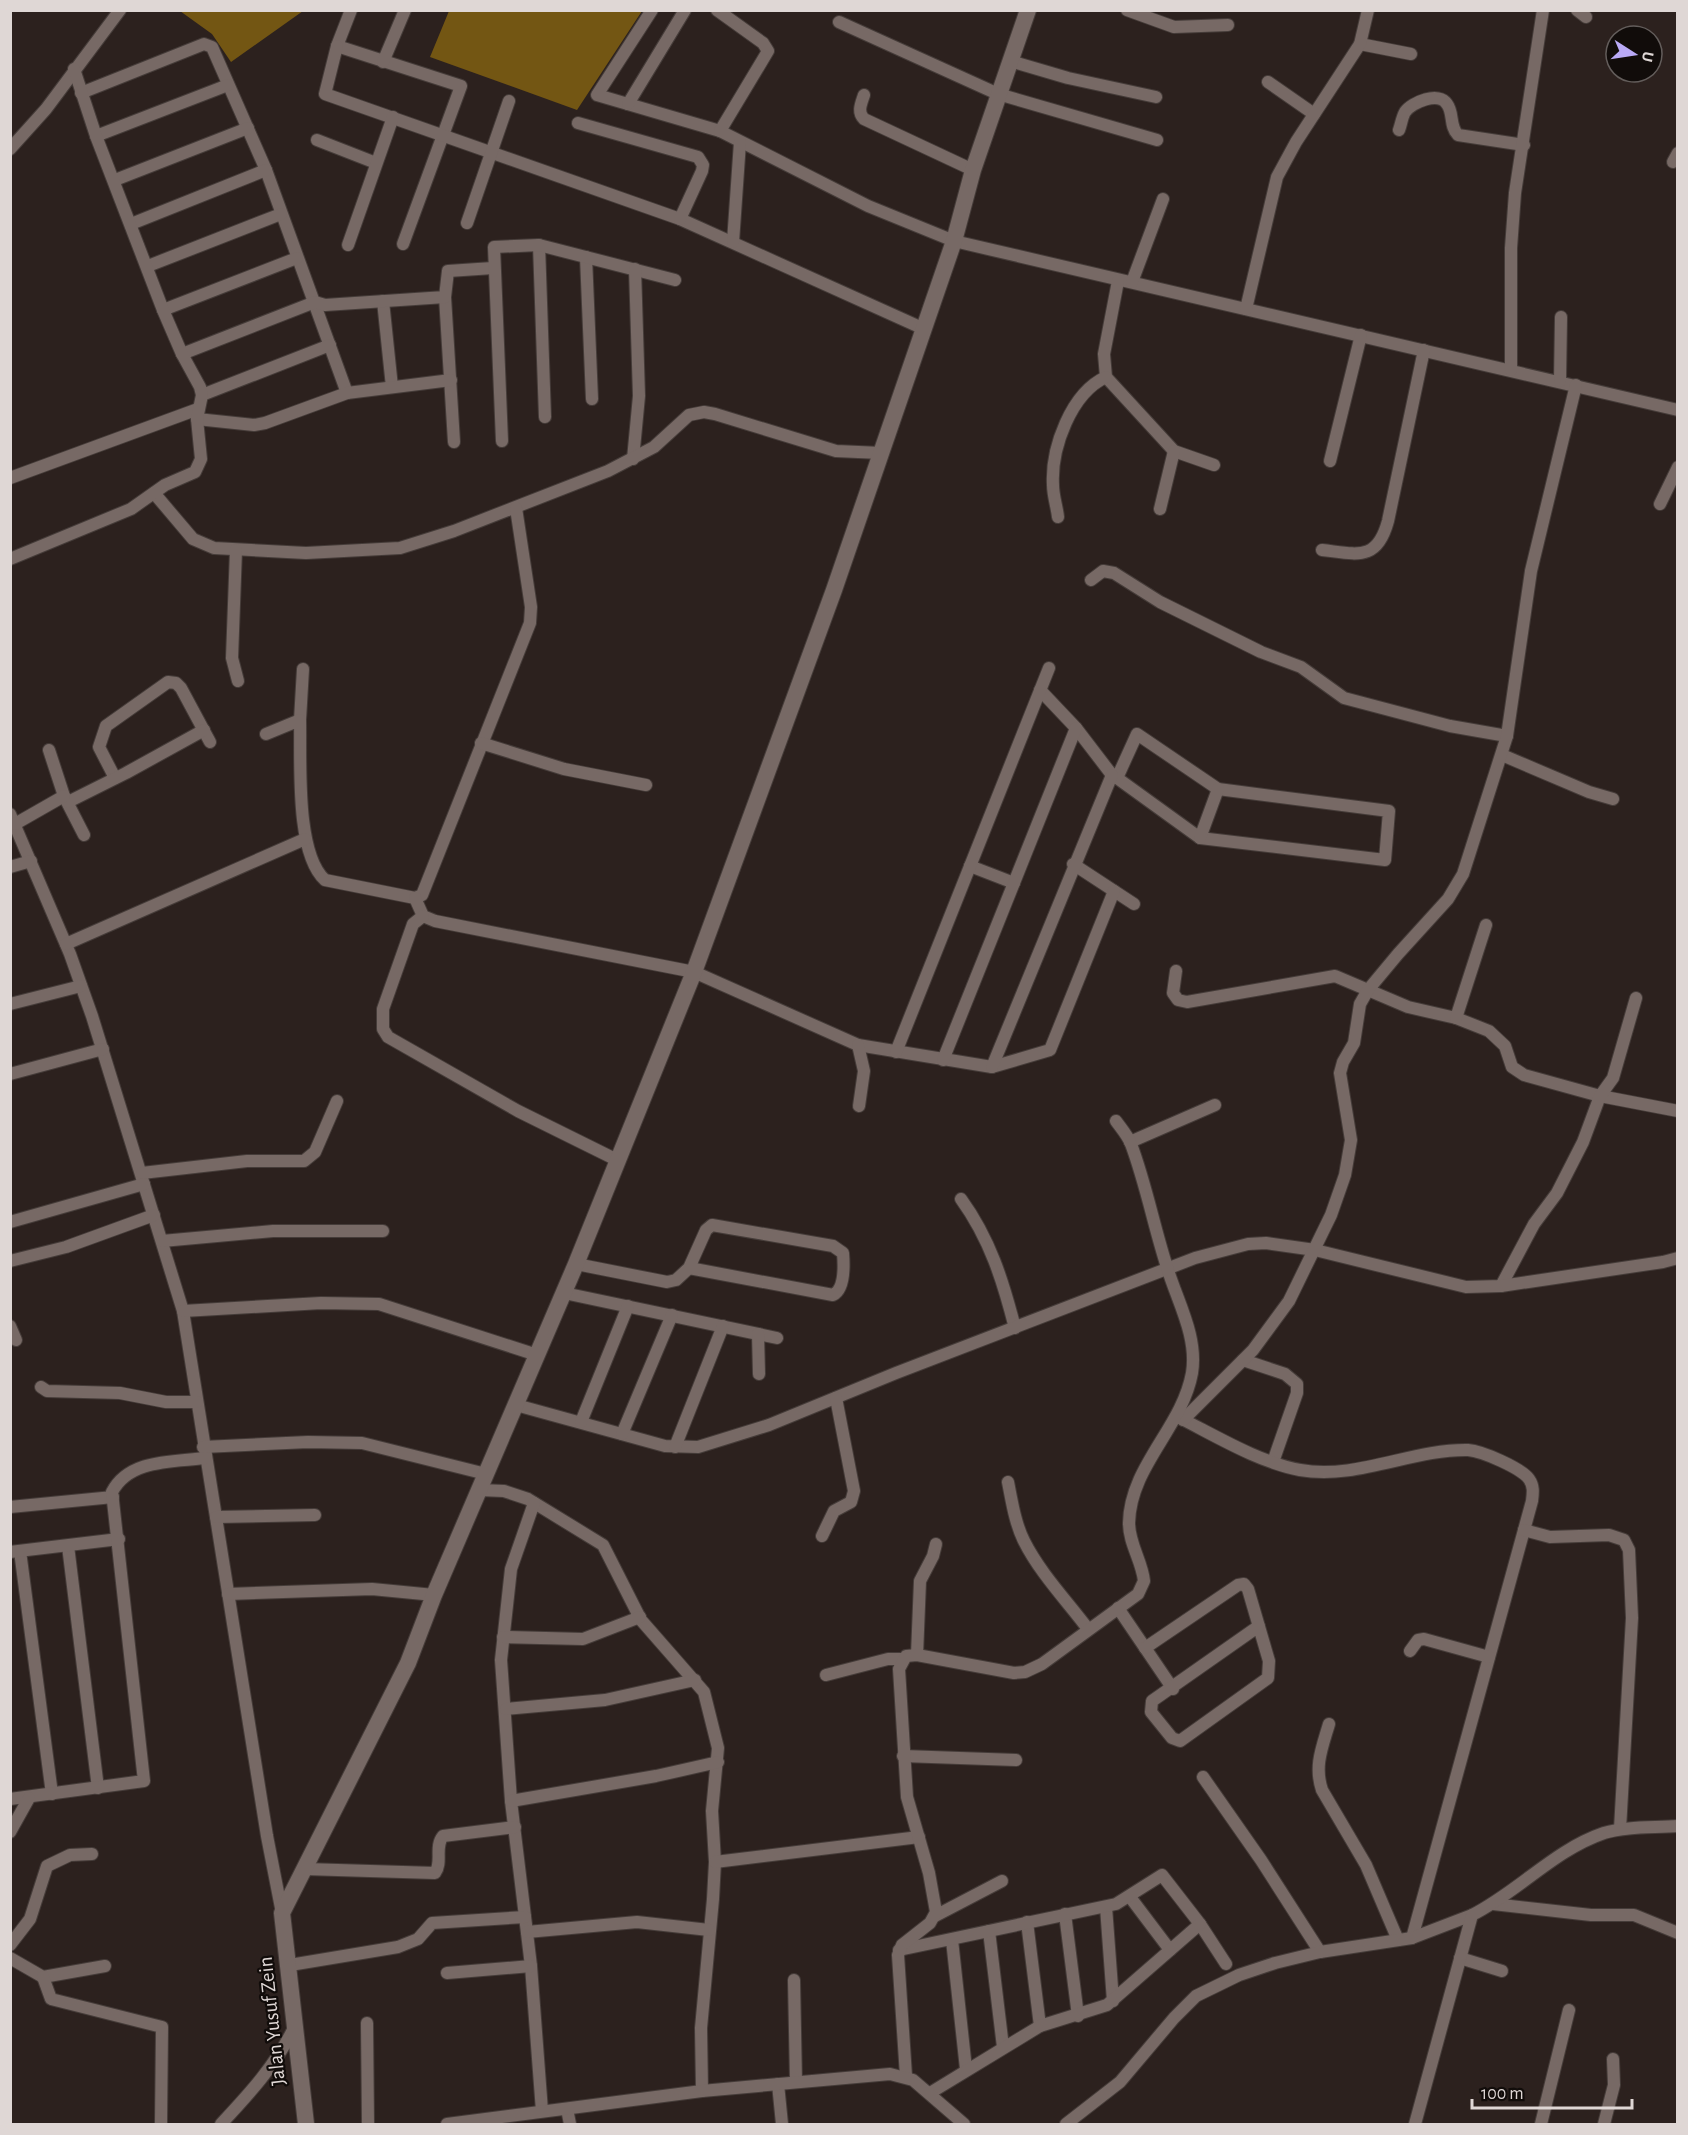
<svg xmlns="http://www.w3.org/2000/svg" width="1688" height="2135" viewBox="0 0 1688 2135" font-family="'Alegreya Sans',sans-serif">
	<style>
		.forest { fill: #735613 }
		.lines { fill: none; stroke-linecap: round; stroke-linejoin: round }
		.street-casing { stroke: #453c39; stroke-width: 14 }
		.secondary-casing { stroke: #453c39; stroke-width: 18 }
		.street { stroke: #776965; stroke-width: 12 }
		.secondary { stroke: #776965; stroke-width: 16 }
		.labels { text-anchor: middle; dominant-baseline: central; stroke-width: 4.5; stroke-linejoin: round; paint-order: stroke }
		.street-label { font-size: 21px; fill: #dfd7d5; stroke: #110c0a }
	</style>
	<rect width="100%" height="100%" fill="#2c211e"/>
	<g class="forest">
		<polygon points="180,11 303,11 231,62 212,34"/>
		<polygon points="449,11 449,10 642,11 577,110 430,57"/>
	</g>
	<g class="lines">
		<g class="street-casing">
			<g id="street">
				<polyline points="351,10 337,46 461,86 403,244"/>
				<polyline points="652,10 597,95 720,131"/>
				<polyline points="717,10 763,43 768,51 720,131 868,206 954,241 1678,410"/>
				<polyline points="1127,10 1174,27 1228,25"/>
				<polyline points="1577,10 1586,17"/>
				<polyline points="839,22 998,94 1157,140"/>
				<polyline points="1360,44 1411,54"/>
				<polyline points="337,46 325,94 680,219 922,328"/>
				<polyline points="1010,61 1068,78 1156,97"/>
				<polyline points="383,62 405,10"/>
				<polyline points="1268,82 1314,114"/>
				<polyline points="81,93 204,44 212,47 266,170 347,393"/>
				<path d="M 864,95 C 861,104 857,112 864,119 L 973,170"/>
				<polyline points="628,104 685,10"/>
				<polyline points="578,123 698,157 703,165 702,171 680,219"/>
				<path d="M 1399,130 C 1401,125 1402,117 1405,112 C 1412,102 1439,91 1447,104 C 1454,113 1449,126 1458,135 L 1524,145"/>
				<polyline points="96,136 228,85"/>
				<polyline points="317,140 376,163"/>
				<polyline points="10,149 46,109 120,10"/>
				<polyline points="1673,162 1678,153"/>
				<polyline points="115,180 248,128"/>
				<polyline points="467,223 509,101"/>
				<polyline points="131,224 266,170"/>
				<polyline points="733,242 740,142"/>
				<polyline points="348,245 393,117"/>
				<polyline points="539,245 545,417"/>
				<polyline points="586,257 592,399"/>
				<polyline points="148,266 281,214"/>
				<polyline points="1118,281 1104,354 1106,377 1174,451 1214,465"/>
				<polyline points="1132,282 1163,199"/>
				<polyline points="445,297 454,442"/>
				<polyline points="383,301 392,387"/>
				<polyline points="1246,309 1277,177 1296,142 1360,44 1368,10"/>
				<polyline points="163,310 297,258"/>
				<polyline points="182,354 315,302 325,305 445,297 448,271 493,268"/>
				<polyline points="1511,370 1511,248 1515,193 1543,10"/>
				<polyline points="1560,381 1561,317"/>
				<polyline points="202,395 330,345"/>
				<polyline points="197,419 254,425 265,423 347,393 451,380"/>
				<polyline points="502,441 494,247 539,245 675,280"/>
				<polyline points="633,459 639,396 635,269"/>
				<polyline points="1330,461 1361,335"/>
				<polyline points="10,478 198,409"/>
				<polyline points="154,493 193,539 214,548 306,553 400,548 454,531 608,471 654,447 689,415 704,412 715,414 836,451 881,453"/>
				<polyline points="1660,504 1678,467"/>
				<polyline points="1160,509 1174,451"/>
				<path d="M 1058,517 C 1057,507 1053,496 1053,485 C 1051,448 1071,393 1106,377"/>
				<polyline points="236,550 232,658 238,681"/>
				<path d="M 1322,550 C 1357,554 1377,562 1388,521 L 1424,350"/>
				<polyline points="10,559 131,509 165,485 195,472 201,459 197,419 202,395 200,387 182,354 163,310 96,136 74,69"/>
				<polyline points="1091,580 1103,571 1114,573 1160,602 1261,652 1301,667 1344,698 1450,726 1507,736"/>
				<polyline points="1040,690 1076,728 1112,775 1117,778 1200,838 1385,860 1389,811 1218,789 1137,734 1117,778"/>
				<polyline points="300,720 303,669"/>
				<path d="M 266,734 L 300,720 C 301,760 295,853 325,880 L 415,898 L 422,895 L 530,623 L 531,607 L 516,508"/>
				<polyline points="481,743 564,769 646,785"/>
				<polyline points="49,750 64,796 84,835"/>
				<polyline points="1502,755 1589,792 1613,799"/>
				<polyline points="115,778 99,747 106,726 168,682 176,683 181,688 210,742"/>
				<polyline points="68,802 126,773 204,730"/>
				<polyline points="10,814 70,954 92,1016 183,1311 267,1836 282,1913"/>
				<polyline points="15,824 64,796"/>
				<polyline points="1200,838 1218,789"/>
				<polyline points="1073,864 1134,904"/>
				<polyline points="970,866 1014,883"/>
				<polyline points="10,867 31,861"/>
				<polyline points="415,898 423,916 435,921 694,972 858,1045 992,1067 1050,1050 1114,891"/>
				<polyline points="423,916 413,924 383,1009 383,1029 388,1037 518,1111 617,1160"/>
				<polyline points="66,944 305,839"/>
				<polyline points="1176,971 1173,993 1178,1000 1187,1002 1335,976 1408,1007 1456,1018 1489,1031 1505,1046 1512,1067 1524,1075 1600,1096 1678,1111"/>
				<polyline points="10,1004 81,986"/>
				<polyline points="1456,1018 1486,925"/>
				<polyline points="858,1045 864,1071 859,1106"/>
				<polyline points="896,1052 1049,668"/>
				<polyline points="943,1060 1076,728"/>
				<polyline points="992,1067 1112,775"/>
				<polyline points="10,1074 103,1049"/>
				<polyline points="1130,1142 1215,1105"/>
				<polyline points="142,1173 247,1161 304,1161 315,1152 337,1101"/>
				<path d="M 961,1199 C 990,1239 1003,1281 1015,1328"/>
				<polyline points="10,1222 144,1184"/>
				<polyline points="162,1241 273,1231 383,1231"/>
				<polyline points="10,1261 66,1247 154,1215"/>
				<path d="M 576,1264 L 667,1282 L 676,1280 L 689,1268 L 833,1295 C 845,1289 844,1265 843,1253 L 833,1246 L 712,1225 L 706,1230 L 689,1268"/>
				<polyline points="1501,1286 1534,1224 1557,1193 1583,1142 1600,1096 1613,1078 1636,998"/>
				<polyline points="564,1293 777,1338"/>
				<polyline points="183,1311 321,1303 379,1304 537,1355"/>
				<polyline points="10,1326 16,1340"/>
				<polyline points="758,1334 759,1374"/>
				<polyline points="1243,1360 1285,1374 1297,1384 1297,1393 1273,1462"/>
				<polyline points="41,1387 47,1391 120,1393 166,1402 197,1402"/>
				<polyline points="516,1405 665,1446 698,1447 769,1425 896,1373 1195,1258 1248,1244 1266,1243 1315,1250 1466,1287 1501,1286 1663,1262 1678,1258"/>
				<path d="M 1178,1417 C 1216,1436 1258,1462 1300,1470 C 1357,1480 1412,1449 1468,1450 C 1482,1451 1521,1468 1529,1479 C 1534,1486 1533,1493 1532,1501 L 1412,1938"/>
				<polyline points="1183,1420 1253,1350 1289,1301 1331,1215 1345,1175 1351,1140 1340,1073 1343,1062 1354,1043 1360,1004 1368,990 1398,954 1448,899 1463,874 1507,736 1531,571 1576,385"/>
				<polyline points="581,1422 628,1306"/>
				<polyline points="622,1434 672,1315"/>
				<polyline points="203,1447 308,1442 362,1443 486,1474"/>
				<polyline points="675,1447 723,1326"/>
				<path d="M 1008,1482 C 1012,1502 1015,1523 1024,1541 C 1040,1573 1067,1601 1088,1629"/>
				<polyline points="480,1490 504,1491 528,1499 603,1545 641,1620 704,1692 718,1748 712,1811 715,1862 713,1899 701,2028 702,2091"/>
				<polyline points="534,1503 511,1569 501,1660 511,1801 531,1966 542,2111"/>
				<polyline points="10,1507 113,1497"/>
				<polyline points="216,1517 315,1515"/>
				<polyline points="1524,1530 1550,1537 1609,1535 1624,1540 1629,1550 1632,1618 1620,1829"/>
				<polyline points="822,1536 834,1511 851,1502 854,1491 836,1398"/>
				<polyline points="68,1546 98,1788"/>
				<polyline points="20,1551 52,1794"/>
				<polyline points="10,1552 119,1539"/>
				<polyline points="228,1594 372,1589 434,1595"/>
				<polyline points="1118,1608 1173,1689"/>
				<polyline points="503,1637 583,1639 640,1617"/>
				<polyline points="1145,1648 1238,1585 1244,1584 1248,1589 1269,1661 1268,1678 1180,1741 1172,1738 1151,1712 1152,1701 1259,1626"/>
				<polyline points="1410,1651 1418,1640 1424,1639 1489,1657"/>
				<polyline points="917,1655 920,1581 933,1556 936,1544"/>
				<polyline points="826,1675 888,1659 903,1659"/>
				<polyline points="506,1709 605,1700 695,1680"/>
				<path d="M 1329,1724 C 1322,1748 1314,1766 1322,1790 L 1366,1865 L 1398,1940"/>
				<polyline points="903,1756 1016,1760"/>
				<polyline points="1203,1777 1261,1860 1320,1952"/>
				<path d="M 10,1799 L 144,1781 L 112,1492 C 129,1459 173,1462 205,1458"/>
				<polyline points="511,1801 656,1776 718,1762"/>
				<polyline points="10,1832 29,1798"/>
				<polyline points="715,1862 919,1837"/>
				<path d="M 305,1869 L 435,1873 C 443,1862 434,1847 443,1836 L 515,1827"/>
				<polyline points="1130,1897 1170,1950"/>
				<polyline points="1493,1904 1591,1915 1634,1915 1678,1933"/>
				<polyline points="1106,1907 1113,2001"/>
				<polyline points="1065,1914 1078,2016"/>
				<polyline points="935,1916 1002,1881"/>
				<polyline points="1027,1922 1040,2026"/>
				<polyline points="989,1931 1003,2047"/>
				<polyline points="527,1932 637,1922 709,1930"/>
				<polyline points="952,1940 966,2069"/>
				<polyline points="10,1945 30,1919 47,1866 70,1855 92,1854"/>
				<polyline points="899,1950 1116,1904 1162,1875 1200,1924 1226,1964"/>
				<polyline points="10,1958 43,1977 105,1966"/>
				<polyline points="1460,1958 1502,1971"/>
				<polyline points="290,1965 398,1947 418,1939 432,1923 525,1917"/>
				<polyline points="447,1973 531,1966"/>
				<polyline points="43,1977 51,1999 162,2027 161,2124"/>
				<polyline points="794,1980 796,2082"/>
				<polyline points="367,2023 368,2124"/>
				<path d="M 906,2076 L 898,1955 L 902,1945 L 930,1923 L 936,1912 L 929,1873 L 907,1797 L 899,1669 L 906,1656 L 917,1655 L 1014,1673 L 1025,1672 L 1042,1664 L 1138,1594 L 1144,1581 C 1142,1561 1129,1544 1129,1523 C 1130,1466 1182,1428 1192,1373 C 1198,1336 1177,1301 1167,1267 C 1154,1227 1146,1184 1131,1144 C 1128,1136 1121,1128 1116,1121"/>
				<polyline points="778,2084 782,2124"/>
				<polyline points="930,2093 1040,2026 1107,2005 1200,1924"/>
				<polyline points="567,2109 570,2124"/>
				<path d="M 221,2124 C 249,2094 275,2066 294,2028"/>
				<polyline points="447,2124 702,2091 890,2074 913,2080 964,2124"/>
				<polyline points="1066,2124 1120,2082 1174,2018 1196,1996 1239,1975 1275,1963 1320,1952 1412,1938 1472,1915"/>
				<path d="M 1415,2124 L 1472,1915 C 1518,1892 1554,1850 1604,1833 C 1627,1826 1654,1828 1678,1826"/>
				<polyline points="1541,2124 1569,2010"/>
				<polyline points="1604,2124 1614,2085 1613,2059"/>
			</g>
		</g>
		<g class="secondary-casing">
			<polyline id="secondary" points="306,2124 282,1913 408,1663 434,1595 576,1264 694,972 834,590 954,241 973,170 1028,10"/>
		</g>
		<use href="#street" class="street"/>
		<use href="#secondary" class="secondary"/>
	</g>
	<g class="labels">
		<g class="street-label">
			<text transform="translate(272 2021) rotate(-96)">Jalan Yusuf Zein</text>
		</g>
	</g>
	<rect width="1688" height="2135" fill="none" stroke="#dfd7d5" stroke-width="24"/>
	<g transform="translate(1634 54) rotate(102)"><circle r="28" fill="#110c0a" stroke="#635d5b" stroke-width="1.5"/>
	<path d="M0-4.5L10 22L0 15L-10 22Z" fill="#baaaf6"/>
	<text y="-9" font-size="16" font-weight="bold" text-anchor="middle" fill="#dfd7d5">U</text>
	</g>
	<path d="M1472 2099v9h160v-9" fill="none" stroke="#dfd7d5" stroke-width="3"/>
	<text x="1481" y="2099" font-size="18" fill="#dfd7d5" stroke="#110c0a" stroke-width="4.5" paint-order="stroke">100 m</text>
</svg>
